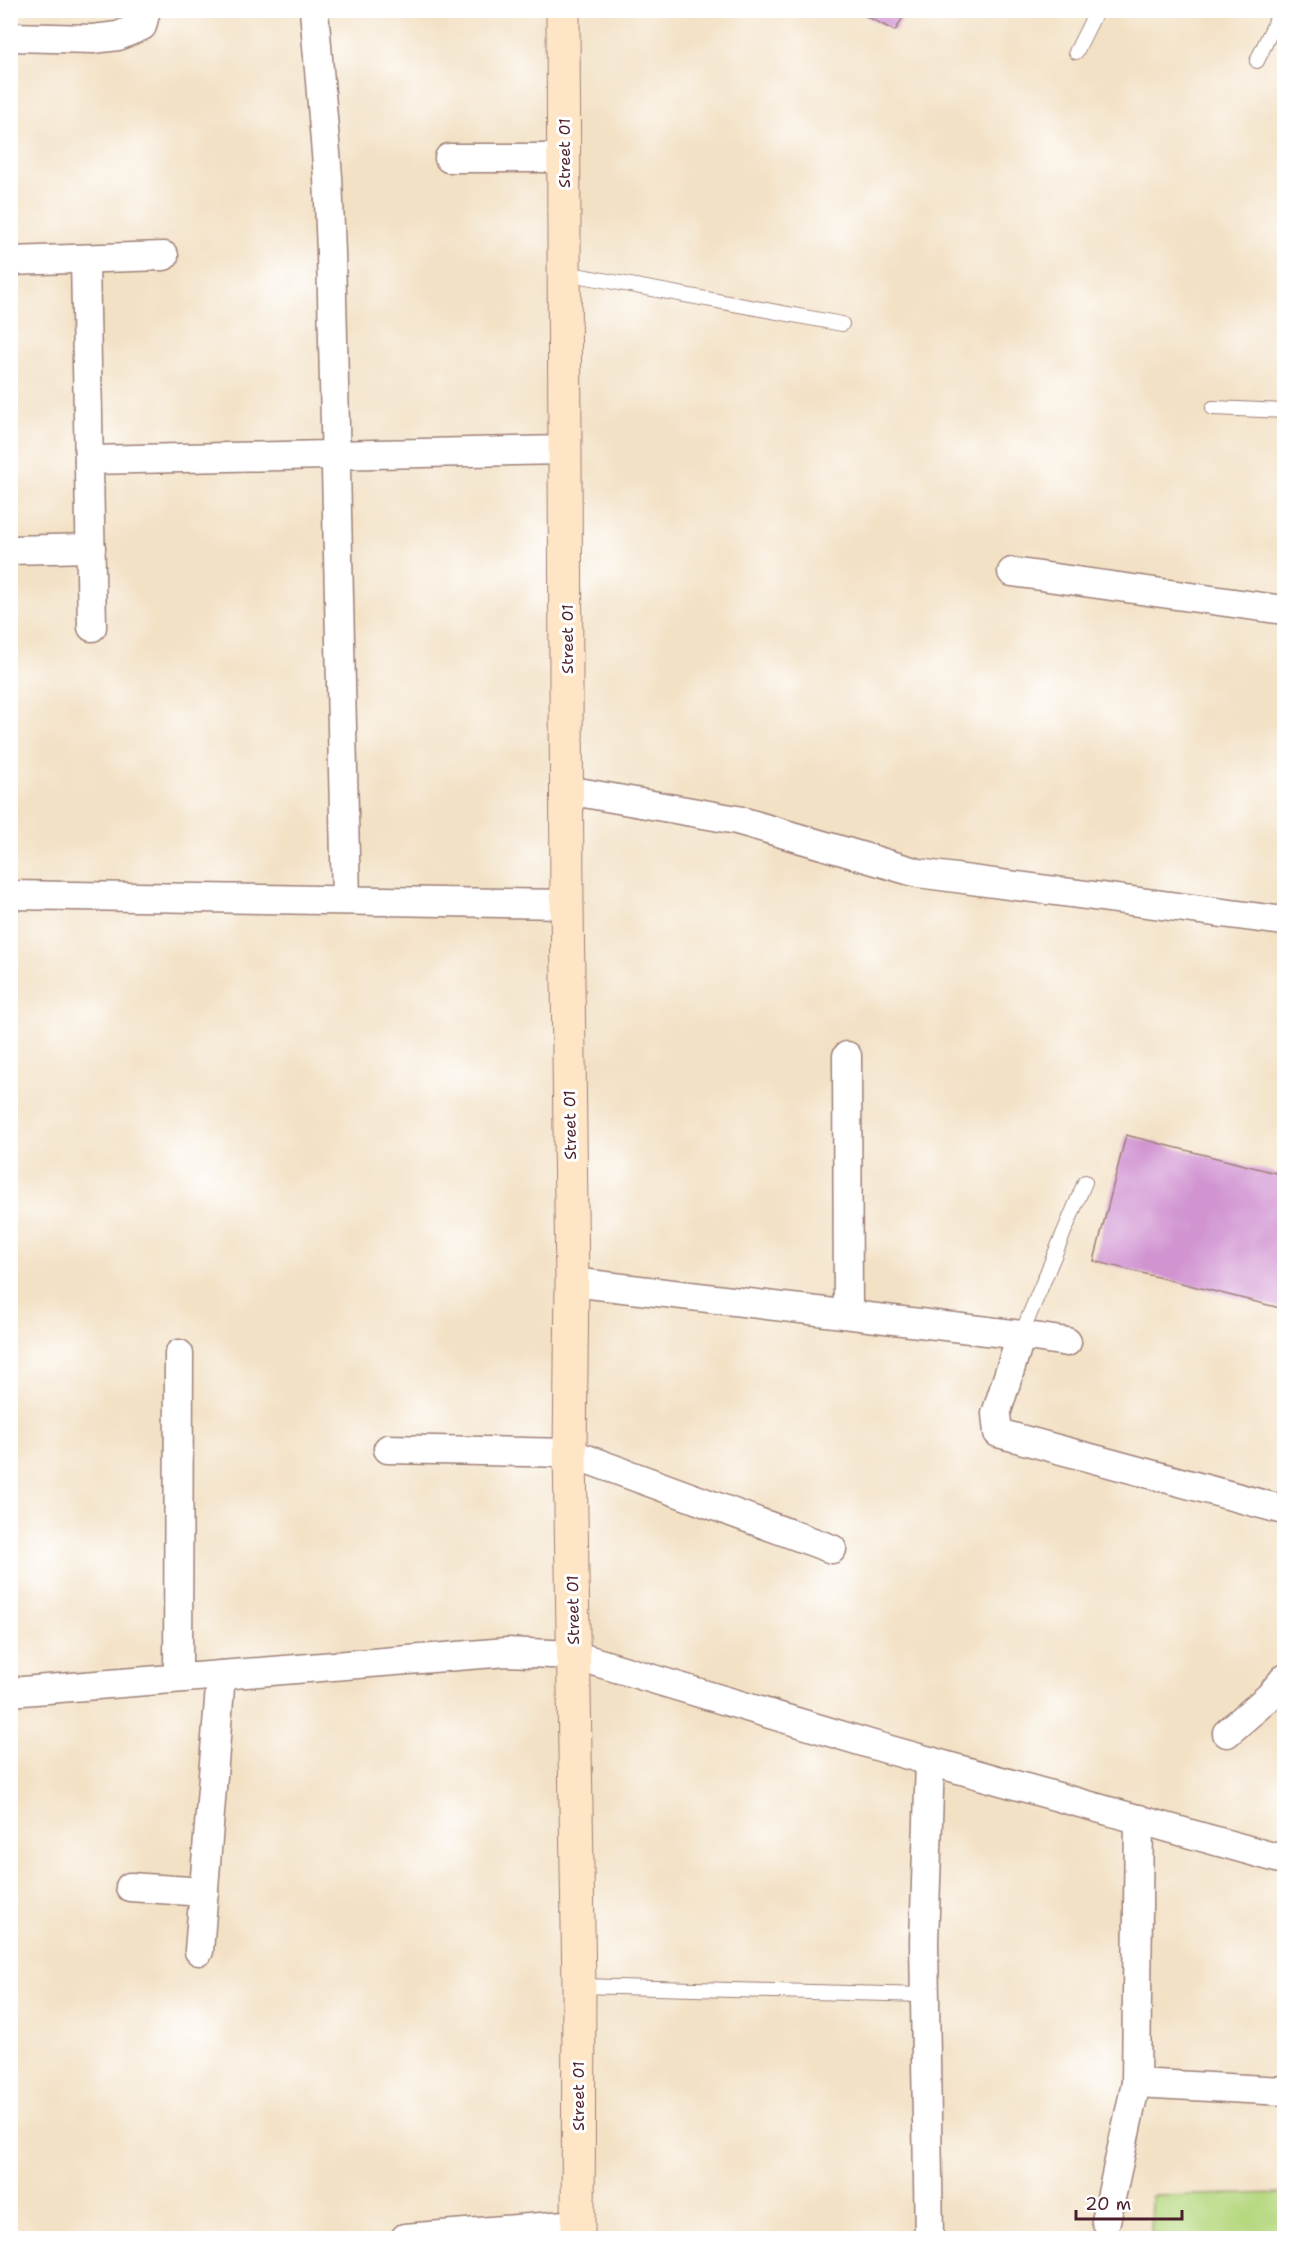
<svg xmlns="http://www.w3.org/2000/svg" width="1295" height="2249" viewBox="0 0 1295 2249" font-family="'Shantell Sans',sans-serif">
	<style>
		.green { fill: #b6d87f; stroke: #807c55; stroke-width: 1.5 }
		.building { fill: #d194d1 }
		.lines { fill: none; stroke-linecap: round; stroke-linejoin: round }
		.lane-casing { stroke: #9e8078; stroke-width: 16 }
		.street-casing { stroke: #9e8078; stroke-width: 31 }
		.secondary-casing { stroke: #9e8078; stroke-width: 35 }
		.lane { stroke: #fff; stroke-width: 14 }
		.street { stroke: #fff; stroke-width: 28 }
		.secondary { stroke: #fee5c5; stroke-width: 33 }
		.labels { text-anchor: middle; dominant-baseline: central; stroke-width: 6; stroke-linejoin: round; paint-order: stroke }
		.street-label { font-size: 16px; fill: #4a1f2b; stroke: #fff }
	</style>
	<rect width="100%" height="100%" fill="#fff"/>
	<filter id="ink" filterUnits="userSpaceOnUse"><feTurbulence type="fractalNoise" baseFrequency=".0167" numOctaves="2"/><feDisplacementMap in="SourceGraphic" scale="12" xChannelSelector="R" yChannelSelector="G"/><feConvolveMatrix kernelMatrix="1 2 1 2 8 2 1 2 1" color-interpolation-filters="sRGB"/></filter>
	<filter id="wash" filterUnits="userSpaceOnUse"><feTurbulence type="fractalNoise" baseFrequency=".008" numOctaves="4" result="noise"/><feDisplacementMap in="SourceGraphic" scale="24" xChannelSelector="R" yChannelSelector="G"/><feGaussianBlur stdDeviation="1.35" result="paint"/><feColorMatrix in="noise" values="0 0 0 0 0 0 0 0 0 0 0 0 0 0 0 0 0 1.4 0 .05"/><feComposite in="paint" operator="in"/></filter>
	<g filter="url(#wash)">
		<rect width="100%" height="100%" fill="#f3e1c5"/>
		<polygon class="green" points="1284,2193 1284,2238 1151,2238 1152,2196"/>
		<g id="blocks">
			<g class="building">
				<polygon points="854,10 907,10 895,31"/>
				<polygon points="1126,1135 1284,1175 1284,1309 1094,1261"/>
			</g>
		</g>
	</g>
	<g filter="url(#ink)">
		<use href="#blocks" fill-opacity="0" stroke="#9e8078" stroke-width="1.5"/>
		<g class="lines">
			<g class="lane-casing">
				<g id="lane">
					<polyline points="1076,52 1097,10"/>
					<polyline points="1257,61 1281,10"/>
					<polyline points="565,273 842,324"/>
					<polyline points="1213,408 1284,411"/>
					<polyline points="1021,1335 1085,1182"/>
					<polyline points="579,1986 925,1995"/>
				</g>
			</g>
			<g class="street-casing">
				<g id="street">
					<polyline points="314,10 328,177 331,253 346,900"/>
					<polyline points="10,37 93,39 118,36 142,26 146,10"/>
					<polyline points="449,158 564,158"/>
					<polyline points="85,259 92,627"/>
					<polyline points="10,261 164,256"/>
					<polyline points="89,460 566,450"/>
					<polyline points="10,550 91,548"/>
					<polyline points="1012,572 1284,610"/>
					<polyline points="567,790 737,820 918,873 1284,921"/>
					<polyline points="10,895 567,904"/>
					<polyline points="847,1056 848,1314"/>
					<polyline points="572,1282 1021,1335 1067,1342"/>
					<polyline points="1021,1335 996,1414 998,1433 1284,1510"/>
					<polyline points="388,1449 570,1453 832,1549"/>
					<polyline points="178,1678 179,1354"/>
					<polyline points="10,1692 507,1652 573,1655 890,1750 1284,1860"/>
					<polyline points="1227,1733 1269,1697 1284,1679"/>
					<polyline points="130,1887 204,1892"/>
					<polyline points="199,1951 221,1675"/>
					<polyline points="1136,2083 1284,2091"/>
					<polyline points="1106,2221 1136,2083 1139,1819"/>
					<polyline points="405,2238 577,2224"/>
					<polyline points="929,2238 924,1942 930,1761"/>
				</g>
			</g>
			<g class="secondary-casing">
				<polyline id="secondary" points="563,10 567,904 572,1282 570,1453 579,1986 578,2238"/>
			</g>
			<use href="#lane" class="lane"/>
			<use href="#street" class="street"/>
			<use href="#secondary" class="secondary"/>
		</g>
	</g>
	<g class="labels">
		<g class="street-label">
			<text transform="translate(564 153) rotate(-90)">Street 01</text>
			<text transform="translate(567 639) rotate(-90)">Street 01</text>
			<text transform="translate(570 1125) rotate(-91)">Street 01</text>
			<text transform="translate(573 1610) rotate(-91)">Street 01</text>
			<text transform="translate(578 2096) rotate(-90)">Street 01</text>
		</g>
	</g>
	<rect width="1295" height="2249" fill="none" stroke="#fff" stroke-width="36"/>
	<path d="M1076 2210v9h106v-9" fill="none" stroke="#4a1f2b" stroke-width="3"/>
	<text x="1085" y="2210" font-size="18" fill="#4a1f2b" stroke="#ffffff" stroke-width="4.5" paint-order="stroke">20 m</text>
</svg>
